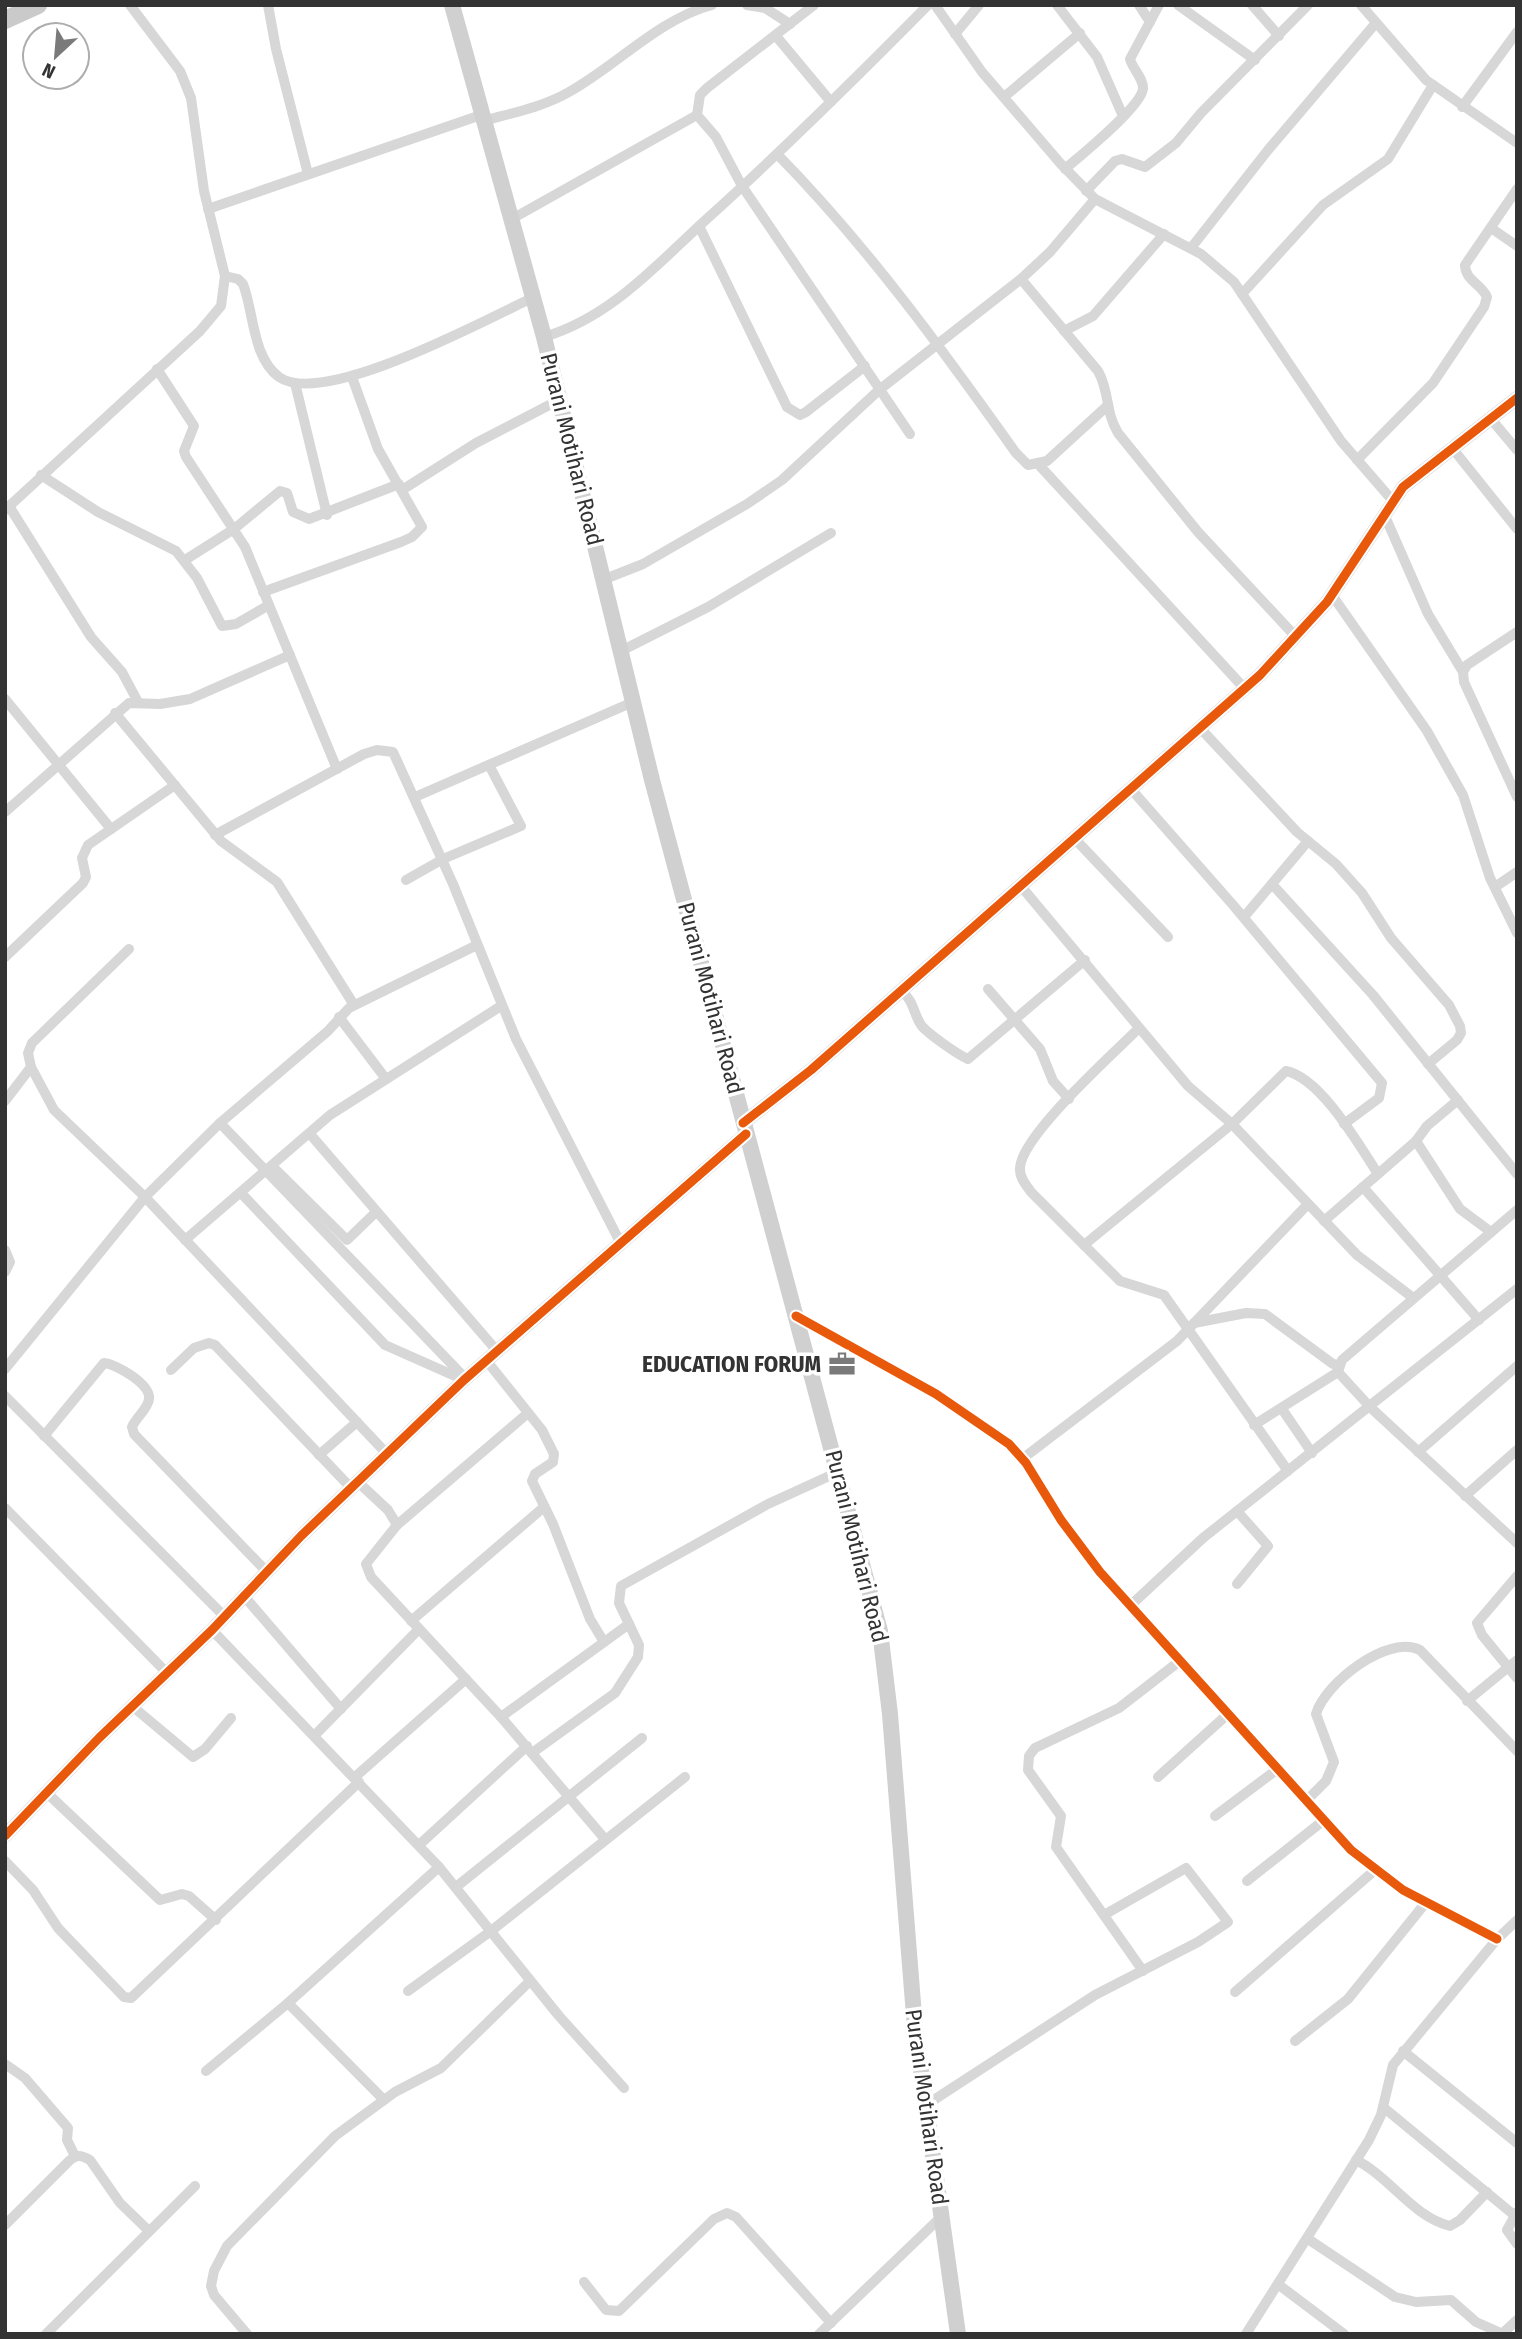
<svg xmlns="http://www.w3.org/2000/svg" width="1522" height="2339" viewBox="0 0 1522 2339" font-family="'Fira Sans Condensed',sans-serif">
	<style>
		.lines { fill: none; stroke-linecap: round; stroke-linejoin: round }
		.minor { stroke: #d7d7d7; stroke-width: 10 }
		.tertiary { stroke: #d7d7d7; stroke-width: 14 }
		.secondary { stroke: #d0d0d0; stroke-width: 16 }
		.primary { stroke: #cacaca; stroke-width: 18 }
		.cycleway-casing { stroke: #fff; stroke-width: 13 }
		.cycleway { stroke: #e8590c; stroke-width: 9 }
		.labels { text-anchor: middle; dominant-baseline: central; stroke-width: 7; stroke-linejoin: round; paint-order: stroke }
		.street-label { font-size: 23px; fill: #333; stroke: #fff }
		.poi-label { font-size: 23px; font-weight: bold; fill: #333; stroke: #fff; text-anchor: end }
	</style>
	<rect width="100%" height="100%" fill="#fff"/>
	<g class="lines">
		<g class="minor">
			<polyline points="268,5 276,49 308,174"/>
			<polyline points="747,5 765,8 790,24"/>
			<polyline points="814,5 707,88 700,95 697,115 716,137 742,186 910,434"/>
			<polyline points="935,5 982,72 1060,163 1095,199 1201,254 1234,282 1341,441 1392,500"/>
			<polyline points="1057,5 1097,57 1123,116"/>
			<polyline points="1139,5 1150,22"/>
			<polyline points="1178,5 1255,60"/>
			<polyline points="1252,5 1279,36"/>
			<polyline points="1361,5 1426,80 1517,143"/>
			<polyline points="955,34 979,5"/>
			<polyline points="776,36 831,102"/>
			<polyline points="1004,97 1080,33"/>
			<polyline points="1462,107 1517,32"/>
			<path d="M 483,121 C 512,113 543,107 569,92 C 616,66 659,19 712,5"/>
			<path d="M 778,155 C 868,247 942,349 1016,453 L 1028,465 L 1047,461 L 1106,407"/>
			<path d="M 1065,169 C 1081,155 1140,108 1143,89 C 1144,79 1132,68 1130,59 L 1159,5"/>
			<polyline points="1086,191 1115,161 1122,159 1145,167 1176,143 1201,113 1308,5"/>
			<polyline points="208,209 481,115"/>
			<polyline points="510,220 697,115"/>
			<polyline points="699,226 787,407 800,415 806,412 865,366"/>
			<polyline points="1491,228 1517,246"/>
			<polyline points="1191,248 1268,150 1375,24"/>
			<path d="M 225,276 L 238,279 L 243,284 C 254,312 252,357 279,377 C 323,408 485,320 532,298"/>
			<path d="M 1021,279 L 1098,371 C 1110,392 1105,412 1118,433 L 1198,532 L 1296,637"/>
			<polyline points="1242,294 1323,205 1388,159 1433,85"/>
			<polyline points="1064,331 1093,316 1164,234"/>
			<path d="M 544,337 C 612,317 658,263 710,216 C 785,148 857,77 928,5"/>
			<polyline points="157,369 194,426 184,451 186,457 245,547 337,769"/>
			<polyline points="295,383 327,515"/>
			<polyline points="1491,419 1517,450"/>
			<polyline points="1453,449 1517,529"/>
			<path d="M 1357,460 L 1433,383 L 1484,307 L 1487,297 C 1481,284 1465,280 1465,265 L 1517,189"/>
			<polyline points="1039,465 1245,689"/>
			<polyline points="41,475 98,512 176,551 197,578 222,626 236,624 269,605"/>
			<polyline points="402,490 476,443 559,400"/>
			<polyline points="9,506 91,637 122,672 138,702"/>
			<polyline points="5,510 200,331 221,306 225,276 204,191 191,98 180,71 130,5"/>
			<polyline points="1384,514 1428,614 1463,672"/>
			<polyline points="185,560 234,529 280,491 287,493 293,512 309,519 399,484"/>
			<polyline points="605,579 643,564 747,504 782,480 879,390 1021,279 1050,252 1095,199"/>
			<polyline points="263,592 401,542 412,537 422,527 378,449 352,377"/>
			<polyline points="1332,595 1427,731 1463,795 1490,878 1517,933"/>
			<polyline points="1517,632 1467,665 1463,672 1464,682 1517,797"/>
			<polyline points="621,651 708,607 831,533"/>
			<polyline points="5,699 111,829"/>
			<polyline points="115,713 221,841 277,882 354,1005"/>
			<polyline points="1201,729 1297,832 1336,864 1362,893 1391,938 1449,1005 1460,1026 1461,1033 1457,1040 1428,1064"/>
			<polyline points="1131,789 1233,905 1382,1083 1379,1098 1344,1124"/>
			<polyline points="415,797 633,702"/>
			<polyline points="5,812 129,703 160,704 190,699 290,655"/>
			<polyline points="215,835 364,754 377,750 393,752 453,884 516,1039 620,1242"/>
			<polyline points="1074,838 1168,937"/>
			<polyline points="406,880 443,859 521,826 489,765"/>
			<polyline points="1272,884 1373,995 1517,1174"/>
			<polyline points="1020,885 1188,1086 1232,1124 1357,1255 1412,1297"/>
			<polyline points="1495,887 1517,872"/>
			<polyline points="1244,917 1308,841"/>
			<polyline points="129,949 32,1043 28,1053 31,1067 54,1110 145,1197 387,1454"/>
			<polyline points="5,957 83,883 86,877 82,858 88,845 175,785"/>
			<polyline points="988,989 1040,1049 1053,1081 1069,1099"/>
			<path d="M 901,991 C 914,1000 913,1013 921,1025 C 927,1033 958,1055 968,1059 L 1085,960"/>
			<polyline points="339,1017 386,1079"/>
			<path d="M 1138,1029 C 1113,1054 1021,1136 1020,1168 C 1019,1177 1026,1185 1031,1192 L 1120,1281 L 1164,1295 L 1288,1471"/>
			<polyline points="1458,1100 1427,1126 1416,1141 1460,1209 1491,1232"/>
			<polyline points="5,1101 31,1067"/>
			<polyline points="220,1123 466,1379"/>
			<polyline points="310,1134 497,1351"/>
			<polyline points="272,1166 347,1240 375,1213"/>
			<polyline points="1363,1187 1479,1320"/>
			<polyline points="241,1193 385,1345 464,1380"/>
			<polyline points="1517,1210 1342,1360 1338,1372 1370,1407 1517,1543"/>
			<polyline points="1324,1221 1416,1141"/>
			<polyline points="185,1240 330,1115 501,1006"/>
			<path d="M 1084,1245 L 1232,1124 L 1286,1071 C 1321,1078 1359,1145 1378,1174"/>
			<polyline points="5,1250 10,1262 5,1272"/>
			<polyline points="796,1316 936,1394 1009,1444 1026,1463 1061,1520 1100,1572 1351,1850 1403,1890 1497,1939"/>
			<polyline points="1194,1323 1246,1313 1265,1314 1333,1364 1339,1365"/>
			<polyline points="486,1360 542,1430 554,1454 553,1462 535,1474 532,1481 553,1524 590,1619 604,1642"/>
			<polyline points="5,1369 145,1197 220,1123 328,1031 349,1008 477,945"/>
			<polyline points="171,1370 194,1348 209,1343 215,1345 352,1489"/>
			<polyline points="5,1396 225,1617"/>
			<polyline points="1282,1409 1312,1453"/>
			<polyline points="1254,1425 1338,1372"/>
			<path d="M 44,1436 L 104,1363 C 116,1364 151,1384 149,1399 C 148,1409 136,1417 132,1427 L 134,1434 L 267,1572"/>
			<polyline points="1418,1452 1517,1366"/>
			<polyline points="319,1455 357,1422"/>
			<polyline points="1022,1459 1177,1341 1308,1204"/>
			<polyline points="359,1483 388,1510 397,1525 366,1564 371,1577 501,1717 604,1838"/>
			<polyline points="1465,1496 1517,1450"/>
			<polyline points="5,1508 167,1673"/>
			<polyline points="1237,1511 1268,1546 1237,1584"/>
			<polyline points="397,1525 528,1413"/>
			<polyline points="1517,1576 1477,1623 1482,1635 1517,1678"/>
			<polyline points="244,1596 341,1709"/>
			<polyline points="1131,1605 1203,1538 1517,1289"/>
			<polyline points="411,1621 544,1507"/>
			<polyline points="212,1630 439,1867 559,2016 624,2088"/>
			<polyline points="1467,1701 1517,1660"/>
			<polyline points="132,1706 193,1757 205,1749 231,1718"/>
			<polyline points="501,1717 629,1624"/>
			<polyline points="315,1735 419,1629"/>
			<polyline points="532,1753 615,1693 638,1657 639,1645 619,1603 621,1586 768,1504 838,1472"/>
			<polyline points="355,1777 466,1679"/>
			<polyline points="1158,1777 1229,1713"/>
			<polyline points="47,1793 160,1900 182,1894 189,1896 216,1920"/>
			<path d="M 1307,1800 L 1326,1781 L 1334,1762 L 1316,1714 C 1325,1683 1388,1634 1420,1650 L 1517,1751"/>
			<polyline points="1215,1816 1279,1768"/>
			<polyline points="419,1845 527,1746"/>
			<polyline points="5,1861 33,1890 58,1928 124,1997 131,1998 359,1782"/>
			<polyline points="1247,1881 1324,1820"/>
			<polyline points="456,1887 642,1738"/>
			<polyline points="1143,1971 1056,1847 1061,1816 1028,1770 1029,1756 1035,1748 1119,1708 1181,1660"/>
			<polyline points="408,1991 491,1931 685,1777"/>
			<polyline points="1235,1992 1375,1870"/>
			<polyline points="288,2003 384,2100"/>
			<polyline points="1295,2041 1348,1999 1427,1901"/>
			<polyline points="1403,2051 1517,2143"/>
			<polyline points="5,2064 25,2078 68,2128 67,2140 75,2156"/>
			<polyline points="206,2071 288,2003 439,1867"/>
			<polyline points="926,2105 1095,1995 1198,1942 1228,1922 1186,1868 1104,1915"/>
			<polyline points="1383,2107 1514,2215"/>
			<path d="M 1356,2160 C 1390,2177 1413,2217 1450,2226 L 1460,2220 L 1487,2192"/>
			<polyline points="1517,2212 1507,2230 1517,2244"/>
			<path d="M 5,2225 L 69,2161 C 77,2154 81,2155 90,2160 L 120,2203 L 149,2231"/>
			<polyline points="1308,2239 1395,2297 1416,2302 1451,2300 1476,2322 1503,2334"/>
			<polyline points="584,2282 606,2310 619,2311 714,2219 727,2213 736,2217 831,2323"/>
			<polyline points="1279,2285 1344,2334"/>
			<polyline points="46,2334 195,2186"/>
			<polyline points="247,2334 214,2295 211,2286 214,2271 227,2246 335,2136 395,2092 441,2068 530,1981"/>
			<polyline points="819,2334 942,2216"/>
			<polyline points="1246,2334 1369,2140 1381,2115 1393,2065 1497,1939 1517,1920"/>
			<polyline points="1502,2334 1517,2320"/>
		</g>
		<g class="tertiary">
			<polyline points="743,1123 811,1070 1260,675 1327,602 1403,487 1517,398"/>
			<polyline points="5,1836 99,1738 212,1630 301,1536 464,1380 746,1134"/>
		</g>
		<polyline class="secondary" points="452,5 544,337 652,780 880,1631 890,1714 915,2028 958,2334"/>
		<polyline class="primary" points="5,20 38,5"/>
		<g class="cycleway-casing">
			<g id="cycleway">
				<polyline points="743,1123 811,1070 1260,675 1327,602 1403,487 1517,398"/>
				<polyline points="796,1316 936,1394 1009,1444 1026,1463 1061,1520 1100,1572 1351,1850 1403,1890 1497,1939"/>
				<polyline points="5,1836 99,1738 212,1630 301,1536 464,1380 746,1134"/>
			</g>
		</g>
		<use href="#cycleway" class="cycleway"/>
	</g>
	<defs>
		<g id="office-bare" transform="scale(2.1)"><path d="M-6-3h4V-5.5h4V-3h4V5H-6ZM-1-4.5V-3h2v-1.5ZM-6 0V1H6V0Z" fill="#7a7a7a" stroke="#fff" stroke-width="2.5" paint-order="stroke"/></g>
	</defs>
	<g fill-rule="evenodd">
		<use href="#office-bare" x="842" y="1364"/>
	</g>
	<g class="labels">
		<g class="street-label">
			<text transform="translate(572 449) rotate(76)">Purani Motihari Road</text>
			<text transform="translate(711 998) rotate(75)">Purani Motihari Road</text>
			<text transform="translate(857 1546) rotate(76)">Purani Motihari Road</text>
			<text transform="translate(927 2107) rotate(82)">Purani Motihari Road</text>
		</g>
		<g class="poi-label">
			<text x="821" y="1364">EDUCATION FORUM</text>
		</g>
	</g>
	<rect width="1522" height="2339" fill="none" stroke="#333333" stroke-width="14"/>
	<g transform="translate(56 56) rotate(206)"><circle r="33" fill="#ffffff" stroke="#adadad" stroke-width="2"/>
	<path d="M0-5L12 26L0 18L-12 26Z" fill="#7a7a7a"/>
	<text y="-10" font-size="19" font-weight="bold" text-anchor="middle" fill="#333333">N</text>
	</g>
</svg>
